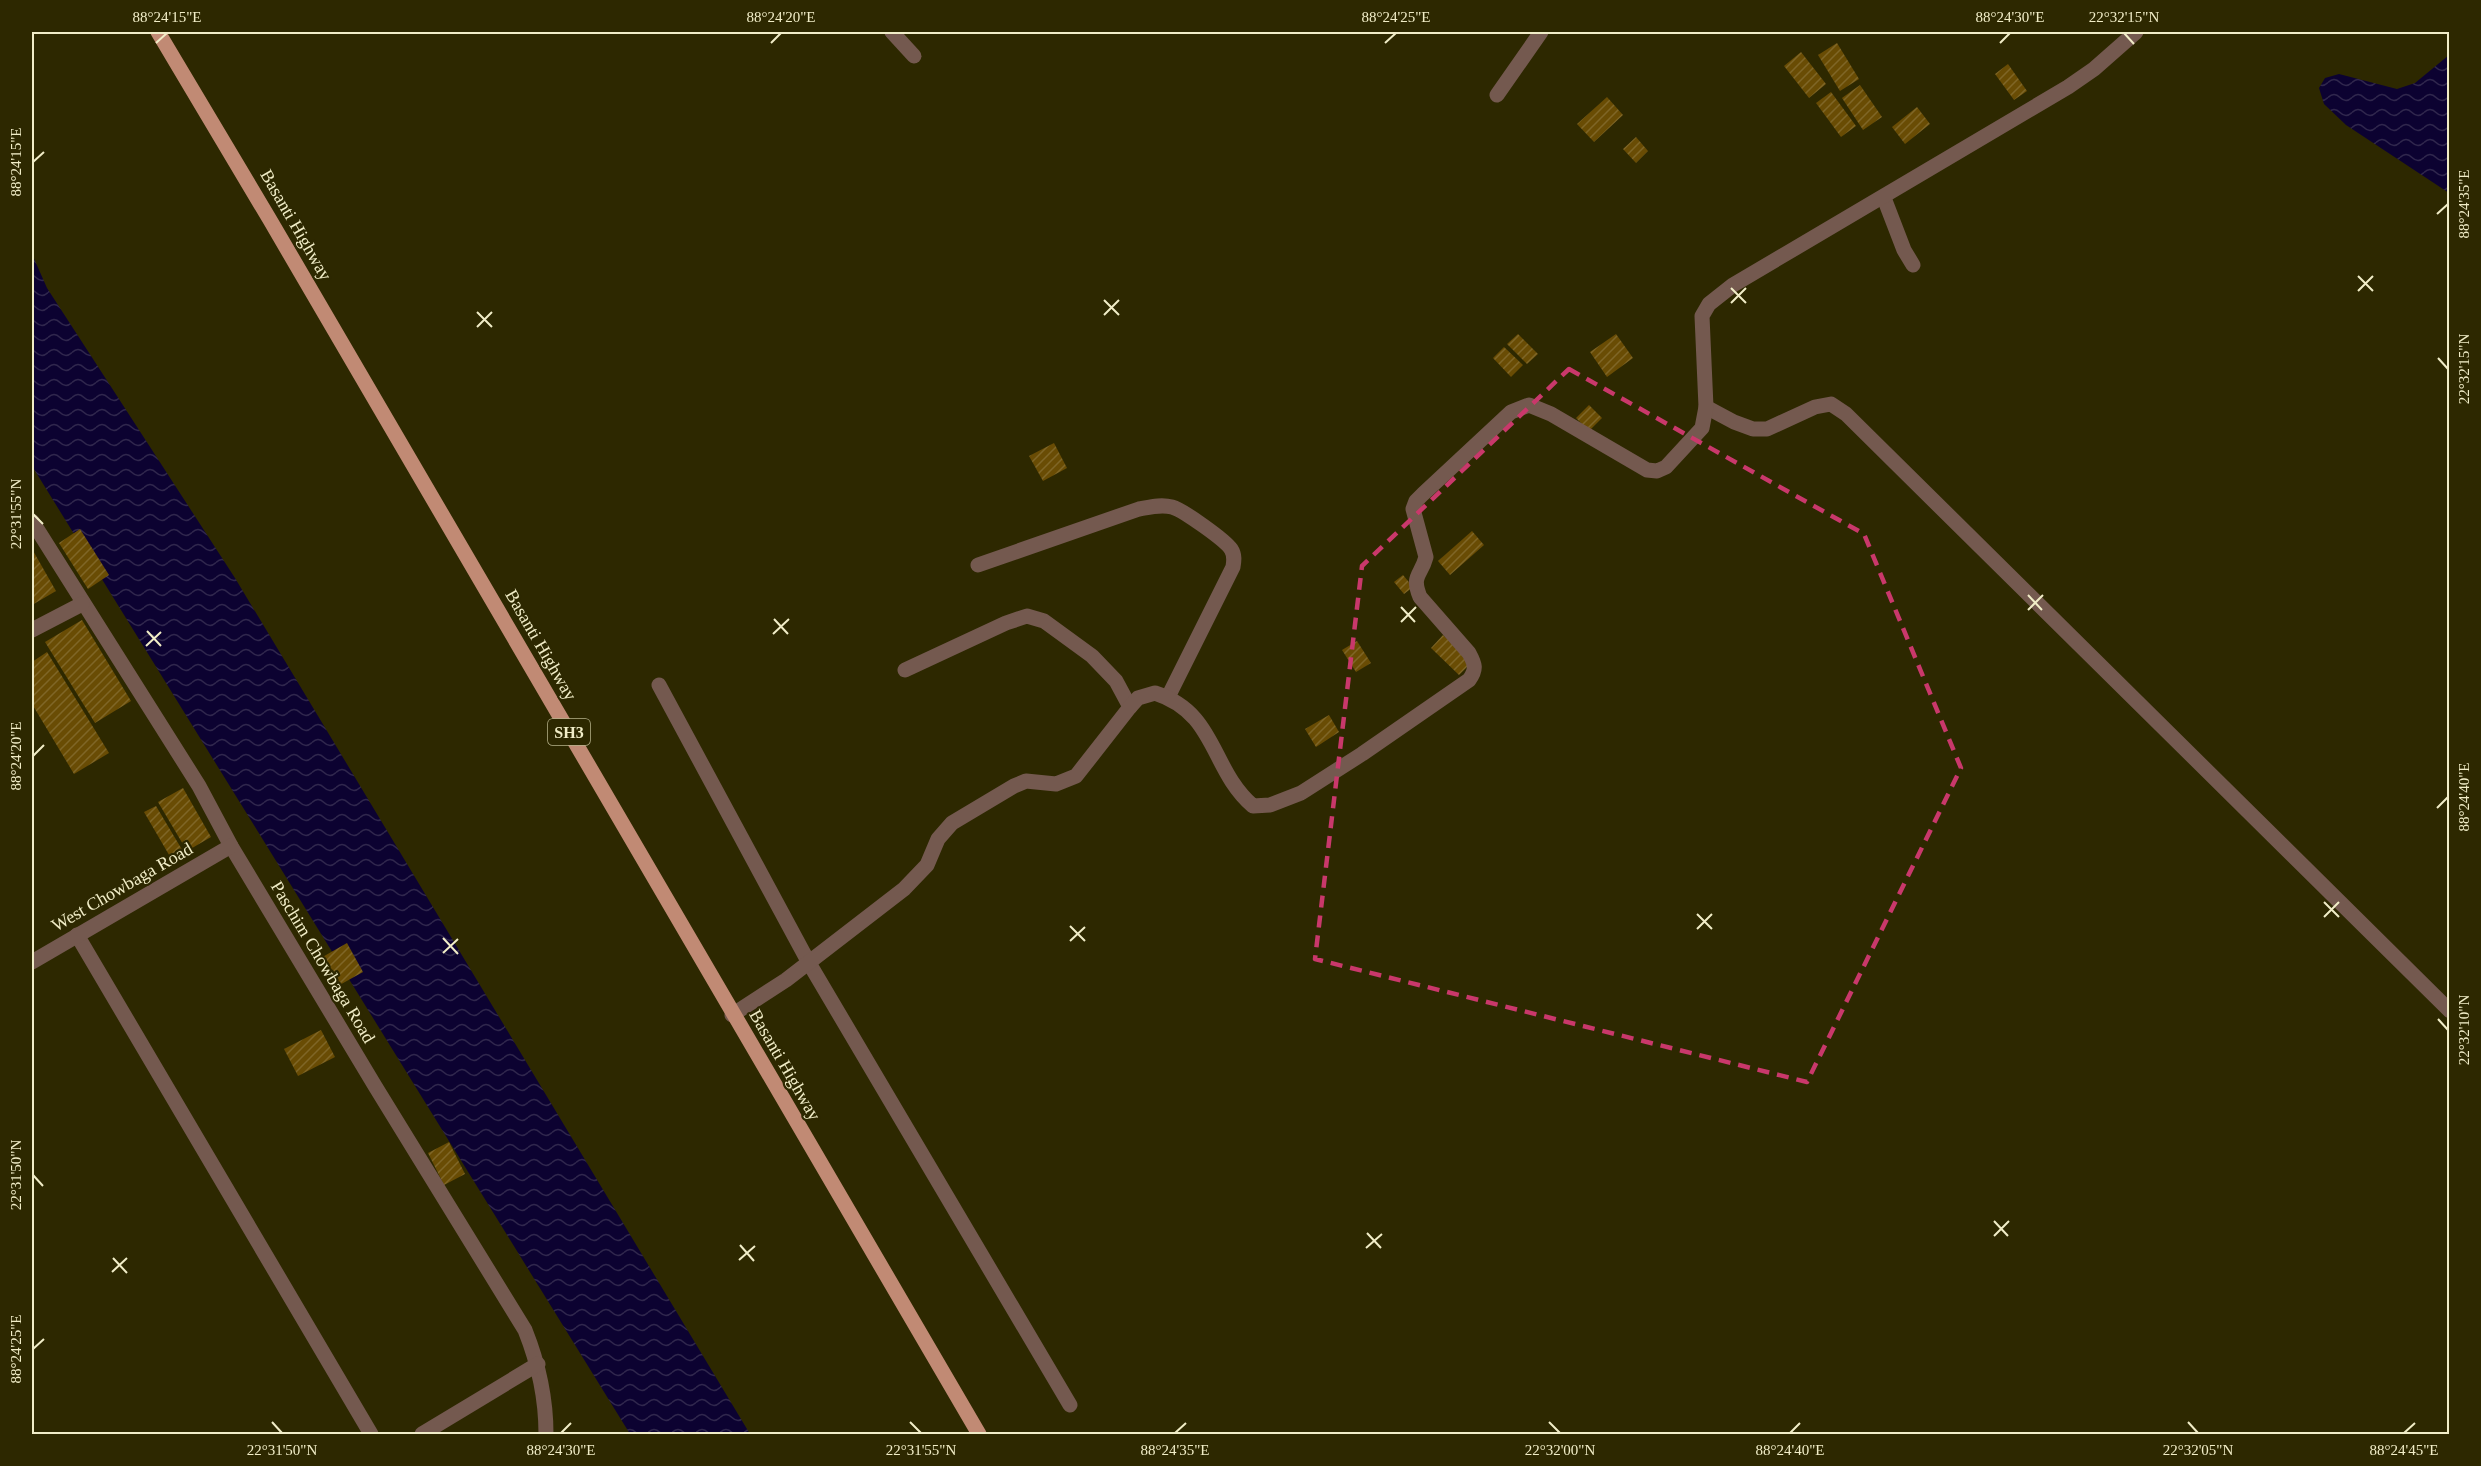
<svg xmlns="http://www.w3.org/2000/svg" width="2481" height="1466" viewBox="0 0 2481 1466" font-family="Georgia,serif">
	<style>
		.water { fill: url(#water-waves) }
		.building { fill: url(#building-hatch) }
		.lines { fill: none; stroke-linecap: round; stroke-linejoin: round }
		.minor { stroke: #74594f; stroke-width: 15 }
		.major { stroke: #c18a74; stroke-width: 15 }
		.marked { fill: none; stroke: #c9386b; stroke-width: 4.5; stroke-dasharray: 12 8; stroke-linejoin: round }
		.ticks { fill: none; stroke: #f1edc7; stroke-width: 2 }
		.labels { text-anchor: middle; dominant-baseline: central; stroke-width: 4.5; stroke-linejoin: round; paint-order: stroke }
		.shield { fill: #2d2800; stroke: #b6b28b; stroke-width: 1.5 }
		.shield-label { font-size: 16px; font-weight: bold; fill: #f1edc7 }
		.street-label { font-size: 18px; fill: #f1edc7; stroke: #2d2800 }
		.neatline { fill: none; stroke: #f1edc7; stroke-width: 2 }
		.ticks-label { font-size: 15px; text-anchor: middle; fill: #f1edc7 }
	</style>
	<defs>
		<pattern id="water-waves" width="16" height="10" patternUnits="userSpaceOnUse" patternTransform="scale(1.5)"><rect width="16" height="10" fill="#0c0231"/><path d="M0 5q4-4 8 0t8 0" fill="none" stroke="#30274d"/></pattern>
		<pattern id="building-hatch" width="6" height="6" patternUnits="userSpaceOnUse" patternTransform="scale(1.5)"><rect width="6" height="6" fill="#694c04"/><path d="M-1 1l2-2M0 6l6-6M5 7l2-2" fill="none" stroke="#7f6627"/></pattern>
	</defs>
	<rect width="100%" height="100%" fill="#2d2800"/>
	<g class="water">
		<polygon points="2449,55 2449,193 2346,125 2324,104 2319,88 2325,78 2339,74 2397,89 2415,83"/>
		<polygon points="32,254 47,288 235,578 750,1434 630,1434 32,466"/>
	</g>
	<g class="building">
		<polygon points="1837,43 1859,79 1840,91 1818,55"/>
		<polygon points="1801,52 1826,84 1809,98 1784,66"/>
		<polygon points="2008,64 2027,91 2014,100 1995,74"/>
		<polygon points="1860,85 1882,117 1863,130 1842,98"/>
		<polygon points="1831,92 1856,126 1841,137 1816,103"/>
		<polygon points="1607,97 1623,115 1594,142 1577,124"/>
		<polygon points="1917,107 1930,124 1905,144 1892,127"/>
		<polygon points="1636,137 1648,151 1636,163 1623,149"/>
		<polygon points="1518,334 1538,354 1527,364 1507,344"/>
		<polygon points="1616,334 1633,358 1607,377 1590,352"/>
		<polygon points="1504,347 1523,365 1511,377 1493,358"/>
		<polygon points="1589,405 1602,418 1589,431 1576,418"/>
		<polygon points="1054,443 1067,468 1043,481 1029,456"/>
		<polygon points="80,529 109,575 88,589 59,543"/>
		<polygon points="1472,531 1484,545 1450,575 1438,561"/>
		<polygon points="32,549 56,591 32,605"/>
		<polygon points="1403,575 1413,587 1404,594 1394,582"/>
		<polygon points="82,620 131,701 95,723 45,642"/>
		<polygon points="1443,635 1472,662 1459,675 1431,648"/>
		<polygon points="1357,641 1371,663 1356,672 1342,650"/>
		<polygon points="47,652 109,753 74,774 32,704 32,662"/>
		<polygon points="1329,715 1339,732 1316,747 1305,729"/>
		<polygon points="183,788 211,837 187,851 158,802"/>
		<polygon points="156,806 184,853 172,860 144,812"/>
		<polygon points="347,943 363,972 336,987 319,959"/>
		<polygon points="321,1030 335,1057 298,1076 284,1049"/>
		<polygon points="449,1142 465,1174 444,1185 428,1153"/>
	</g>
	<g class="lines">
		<g class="minor">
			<polyline points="892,32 914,56"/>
			<polyline points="1497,95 1541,32"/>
			<polyline points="1884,198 1904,250 1913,265"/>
			<polyline points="1706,407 1734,422 1753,429 1767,429 1815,407 1831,404 1846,414 2450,1011"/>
			<path d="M 32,521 L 199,786 L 231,846 L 375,1086 L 525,1330 C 539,1365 546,1397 546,1434"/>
			<path d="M 978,565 L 1139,509 C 1150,507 1161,504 1172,507 C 1183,510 1225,540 1231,549 C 1235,555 1234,561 1233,567 L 1168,697"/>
			<polyline points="32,630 82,604"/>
			<polyline points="905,670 1006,623 1027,616 1044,621 1092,656 1116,681 1130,707"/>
			<polyline points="659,685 809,963 1070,1405"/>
			<polyline points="77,935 371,1434"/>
			<polyline points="32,962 231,846"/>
			<path d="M 732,1015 L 786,980 L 904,889 L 927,865 L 938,839 L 952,823 L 1014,786 L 1026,781 L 1056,784 L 1076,776 L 1130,707 L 1138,698 L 1155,693 C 1217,713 1210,769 1253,806 L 1270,805 L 1301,793 L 1362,754 L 1469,680 C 1477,669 1475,664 1469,653 L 1420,597 C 1411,575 1421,576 1426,557 L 1413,509 L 1416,501 L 1423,494 L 1511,412 L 1529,405 L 1551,414 L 1647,470 L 1657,471 L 1666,467 L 1702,428 L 1706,407 L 1702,316 L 1709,304 L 1733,285 L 2068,87 L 2094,69 L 2136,32"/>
			<polyline points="422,1434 538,1364"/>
		</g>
		<polyline class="major" points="158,32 270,220 979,1434"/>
	</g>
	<path class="marked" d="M 1569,369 L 1864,534 L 1961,768 L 1807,1082 L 1315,959 L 1362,566 Z"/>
	<path class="ticks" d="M 2124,33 L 2134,44M 156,43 L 167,33M 771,43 L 781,33M 1385,43 L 1396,33M 2000,43 L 2010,33M 33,162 L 44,152M 2437,214 L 2448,204M 2358,276 L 2373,291M 1731,288 L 1746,303M 2358,291 L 2373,276M 1104,300 L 1119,315M 1731,303 L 1746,288M 477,312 L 492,327M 1104,315 L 1119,300M 477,327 L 492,312M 2438,358 L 2448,369M 33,514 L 43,524M 2028,595 L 2042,610M 1401,607 L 1415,622M 2028,610 L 2043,595M 774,619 L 788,634M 1401,622 L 1416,607M 147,631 L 161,646M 773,634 L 789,619M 146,646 L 161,632M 33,756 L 44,745M 2437,808 L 2448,797M 2324,902 L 2339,917M 1697,914 L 1712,929M 2324,917 L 2339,902M 1070,926 L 1085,941M 1697,929 L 1712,914M 443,938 L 458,954M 1070,941 L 1085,927M 443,953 L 458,939M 2438,1019 L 2448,1030M 33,1175 L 43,1186M 1994,1221 L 2008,1236M 1367,1233 L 1381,1248M 1994,1236 L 2009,1221M 740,1245 L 754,1261M 1366,1248 L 1382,1234M 113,1258 L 127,1273M 739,1260 L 755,1246M 112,1272 L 127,1258M 33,1349 L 44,1339M 272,1422 L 282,1433M 910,1422 L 921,1433M 1549,1422 L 1560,1433M 2188,1422 L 2198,1433M 561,1433 L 571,1423M 1175,1433 L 1186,1423M 1790,1433 L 1800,1423M 2404,1433 L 2415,1423"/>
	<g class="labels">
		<rect class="shield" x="548" y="719" width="42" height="26" rx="4.5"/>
		<g class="shield-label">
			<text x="569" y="732">SH3</text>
		</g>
		<g class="street-label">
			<text transform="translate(296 225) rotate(60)">Basanti Highway</text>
			<text transform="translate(541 645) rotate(60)">Basanti Highway</text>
			<text transform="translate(122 887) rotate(-30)">West Chowbaga Road</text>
			<text transform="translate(323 962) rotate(59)">Paschim Chowbaga Road</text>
			<text transform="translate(785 1065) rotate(60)">Basanti Highway</text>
		</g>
	</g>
	<rect width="2481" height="1466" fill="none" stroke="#2d2800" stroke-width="66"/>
	<rect x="33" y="33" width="2415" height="1400" class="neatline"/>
	<g class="ticks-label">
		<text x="167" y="22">88°24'15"E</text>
		<text x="781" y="22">88°24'20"E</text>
		<text x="1396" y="22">88°24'25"E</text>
		<text x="2010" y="22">88°24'30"E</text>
		<text x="2124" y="22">22°32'15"N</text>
		<text transform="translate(16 162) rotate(-90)" y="5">88°24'15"E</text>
		<text transform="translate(2464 204) rotate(-90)" y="5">88°24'35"E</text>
		<text transform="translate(2464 369) rotate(-90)" y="5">22°32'15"N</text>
		<text transform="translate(16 514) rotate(-90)" y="5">22°31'55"N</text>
		<text transform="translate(16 756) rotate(-90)" y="5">88°24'20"E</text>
		<text transform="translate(2464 797) rotate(-90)" y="5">88°24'40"E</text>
		<text transform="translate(2464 1030) rotate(-90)" y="5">22°32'10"N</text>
		<text transform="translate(16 1175) rotate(-90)" y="5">22°31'50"N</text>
		<text transform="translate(16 1349) rotate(-90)" y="5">88°24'25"E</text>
		<text x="282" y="1455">22°31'50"N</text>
		<text x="561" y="1455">88°24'30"E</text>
		<text x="921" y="1455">22°31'55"N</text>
		<text x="1175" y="1455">88°24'35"E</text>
		<text x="1560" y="1455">22°32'00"N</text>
		<text x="1790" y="1455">88°24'40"E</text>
		<text x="2198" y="1455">22°32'05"N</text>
		<text x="2404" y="1455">88°24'45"E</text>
	</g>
</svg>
